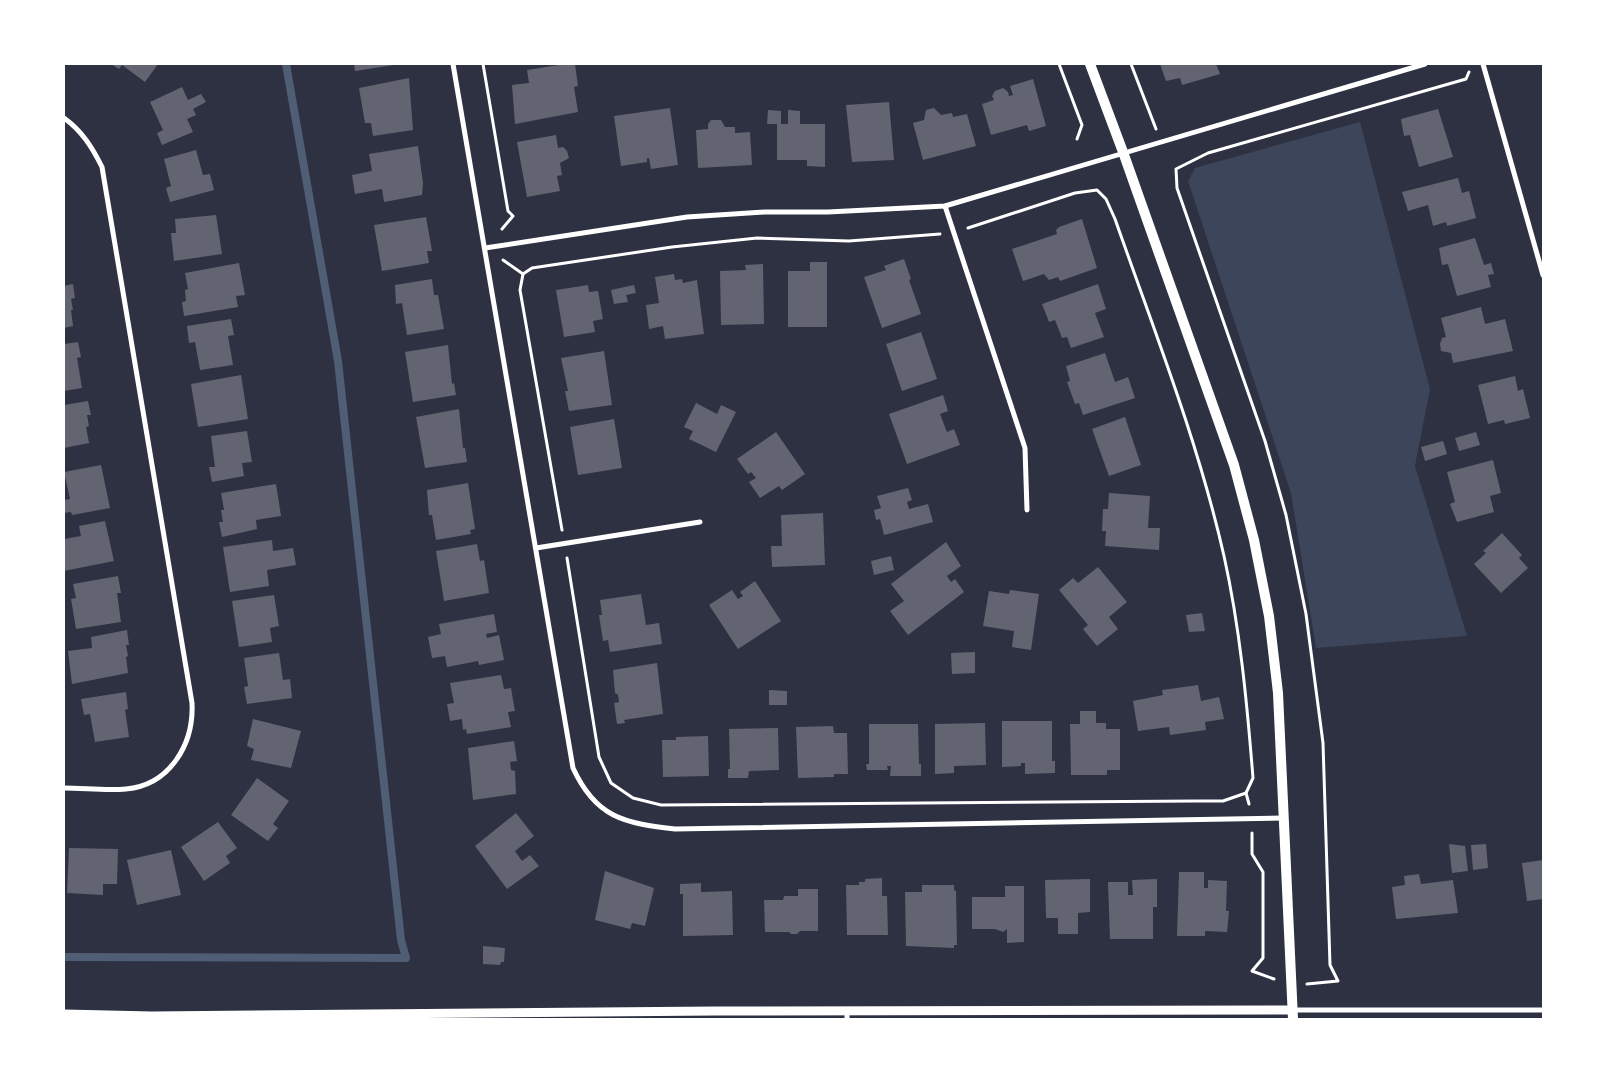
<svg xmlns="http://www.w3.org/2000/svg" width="1607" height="1083" viewBox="0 0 1607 1083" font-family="Inter,sans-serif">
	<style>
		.green { fill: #3c4559 }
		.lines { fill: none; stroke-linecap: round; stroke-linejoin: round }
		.stream { stroke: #4f5d75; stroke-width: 8 }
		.building { fill: #626471 }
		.path { stroke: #fff; stroke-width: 3 }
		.minor { stroke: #fff; stroke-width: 5 }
		.tertiary { stroke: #fff; stroke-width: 9 }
		.secondary { stroke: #fff; stroke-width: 10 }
	</style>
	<rect width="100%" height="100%" fill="#2d3142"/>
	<polygon class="green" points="1360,122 1430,389 1415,466 1467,636 1316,648 1291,493 1188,181 1195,168"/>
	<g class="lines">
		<polyline class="stream" points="64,957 406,958 401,940 338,361 286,64"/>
	</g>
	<g class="building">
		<polygon points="111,64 158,64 145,82 122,65 119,69"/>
		<polygon points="354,64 394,64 394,65 355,71"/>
		<polygon points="565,64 575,64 578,86 574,87 578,112 515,124 512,85 529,83 527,70"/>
		<polygon points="1160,64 1216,64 1220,74 1182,85 1180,78 1166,81"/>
		<polygon points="409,78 413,130 373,136 371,123 365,123 359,88"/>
		<polygon points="1033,79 1046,126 1029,131 1027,125 991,135 982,104 994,100 992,96 995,91 1003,88 1008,92 1009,96 1013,95 1010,86"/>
		<polygon points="182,87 188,100 201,94 206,102 193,109 196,115 187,119 193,132 162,145 157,133 163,130 150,102"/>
		<polygon points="889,102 894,160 852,162 846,105"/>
		<polygon points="670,108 678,165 651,169 649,158 647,158 647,162 621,166 614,116"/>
		<polygon points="934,108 941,115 952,113 953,117 967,114 976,146 923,160 913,123 924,120 926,110"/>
		<polygon points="1438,109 1453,157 1419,167 1410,135 1404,136 1401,119"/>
		<polygon points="768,110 781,111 781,124 788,124 788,110 800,111 800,124 825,124 825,167 807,166 807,160 777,160 777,124 767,124"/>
		<polygon points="711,120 721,120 725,127 735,127 735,133 750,132 752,165 698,168 696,130 708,129 708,124"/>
		<polygon points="556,135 558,148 563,147 567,151 569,158 560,163 562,175 557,176 560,191 527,197 517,142"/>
		<polygon points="418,146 423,183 422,195 384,202 382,189 355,194 352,175 372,171 369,154"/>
		<polygon points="196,150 203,175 210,174 214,190 170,202 166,188 171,186 164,159"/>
		<polygon points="1458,178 1462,193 1469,191 1476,218 1447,226 1446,222 1433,226 1428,205 1408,211 1402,192"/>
		<polygon points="216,215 222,254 174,261 171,233 176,233 175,219"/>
		<polygon points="426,217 432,251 427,251 429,263 382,271 374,225"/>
		<polygon points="1082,219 1097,268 1060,281 1058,277 1049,280 1044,274 1023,281 1012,249 1057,234 1056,230 1059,227"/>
		<polygon points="1475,238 1484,265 1491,263 1494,274 1488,275 1491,287 1457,296 1448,264 1442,265 1439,248"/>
		<polygon points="904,259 911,279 909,280 921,314 882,328 864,277 886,270 884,266"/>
		<polygon points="810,262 827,262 827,327 788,327 788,271 810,271"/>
		<polygon points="239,263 245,295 236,296 238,307 184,316 182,302 186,301 185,290 188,289 185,273"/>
		<polygon points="763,264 764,324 721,325 720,271 746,270 745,265"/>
		<polygon points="674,274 675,280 682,279 683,283 697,280 704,334 665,339 663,326 649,329 646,305 659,303 655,277"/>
		<polygon points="432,279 434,295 438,295 444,329 407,335 402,303 396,304 395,285"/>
		<polygon points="73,284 75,298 71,299 73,310 71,310 73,326 64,328 64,286"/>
		<polygon points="1098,284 1106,309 1095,313 1104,337 1071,348 1067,337 1062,338 1055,320 1049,322 1042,304"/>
		<polygon points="588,285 589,292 598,291 603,319 593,321 595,332 564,337 556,290"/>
		<polygon points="634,285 636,293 626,295 628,302 614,304 611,290"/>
		<polygon points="1481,307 1485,324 1505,319 1513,351 1453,363 1451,353 1441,351 1440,344 1442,338 1446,337 1441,318"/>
		<polygon points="231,319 234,335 228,336 233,365 200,370 195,342 189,343 187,326"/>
		<polygon points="921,332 937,379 902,391 886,344"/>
		<polygon points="78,342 81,357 77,358 82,388 64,391 64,344"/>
		<polygon points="448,345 452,384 454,383 456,395 413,402 405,352"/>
		<polygon points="604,351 612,405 569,411 565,391 568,391 561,358"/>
		<polygon points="1105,353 1115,382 1128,377 1135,398 1083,415 1079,403 1075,404 1067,382 1070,381 1066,366"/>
		<polygon points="241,375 248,419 198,427 191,384"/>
		<polygon points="1515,376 1518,391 1523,389 1530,418 1505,424 1504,420 1488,424 1478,385"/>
		<polygon points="943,395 948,411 940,414 947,432 954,429 960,445 907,464 889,414"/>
		<polygon points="88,401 91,415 87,415 89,426 86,427 89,443 64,448 64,405"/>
		<polygon points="696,403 717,414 721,405 736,412 716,452 689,439 693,431 684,427"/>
		<polygon points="459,409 463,448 465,448 467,462 425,468 416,417"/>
		<polygon points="1125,417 1141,465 1109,476 1092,429"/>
		<polygon points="614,419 622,468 578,475 570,427"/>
		<polygon points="247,431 252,462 242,463 244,476 212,482 209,467 215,467 211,436"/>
		<polygon points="776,432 805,474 782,490 779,486 760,498 749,482 756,478 751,472 748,474 737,459"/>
		<polygon points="1476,432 1480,445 1459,451 1455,438"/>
		<polygon points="1443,441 1447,454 1425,461 1421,447"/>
		<polygon points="1493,460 1501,493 1490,496 1494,512 1457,522 1450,504 1455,502 1447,472"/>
		<polygon points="101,465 110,508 72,515 71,512 64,513 64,500 70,499 64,472"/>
		<polygon points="468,483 475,529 470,530 471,534 436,540 432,515 429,515 427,490"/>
		<polygon points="276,484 281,516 256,520 257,529 222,537 219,522 223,522 221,510 224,510 221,493"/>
		<polygon points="908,488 912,500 907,502 909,509 928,504 933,522 884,535 880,519 876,520 874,510 881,508 877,496"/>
		<polygon points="1109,493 1150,496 1148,528 1160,528 1159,550 1105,546 1106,531 1102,531 1103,509 1108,509"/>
		<polygon points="823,513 825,565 772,567 771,546 782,546 781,515"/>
		<polygon points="105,521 114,561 64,571 64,539 81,536 79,526"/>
		<polygon points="1502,533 1522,555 1519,558 1528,568 1501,593 1474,564 1486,553 1483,551"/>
		<polygon points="272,540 273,551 293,548 296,565 267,570 269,586 230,592 223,547"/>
		<polygon points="946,542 961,566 947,576 951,582 955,579 964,592 908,635 890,611 904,601 891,584"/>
		<polygon points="477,544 480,561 484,560 489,593 444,601 436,551"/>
		<polygon points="891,556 894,570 874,575 871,561"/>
		<polygon points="1098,567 1127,602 1109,617 1118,629 1097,646 1083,629 1088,625 1059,590 1073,578 1078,583"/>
		<polygon points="118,576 121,593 117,593 121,622 76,629 71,599 76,598 73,584"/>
		<polygon points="755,581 781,621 738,649 709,605 732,590 738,599 743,596 740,592"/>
		<polygon points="1010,590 1039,594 1031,650 1012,647 1014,631 983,626 989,591 1009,594"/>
		<polygon points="641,594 646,625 659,623 662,644 610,652 608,640 603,641 599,615 602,615 600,600"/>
		<polygon points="274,595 279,626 270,628 272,642 239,647 232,601"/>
		<polygon points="1202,613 1205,631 1189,632 1186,615"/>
		<polygon points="494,614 497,632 486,634 487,638 499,635 504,660 479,665 478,661 447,667 445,656 432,658 428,637 441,634 439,624"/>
		<polygon points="127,630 129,645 126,645 128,656 126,657 128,673 72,684 68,651 92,648 91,637"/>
		<polygon points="975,652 975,673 952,674 951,653"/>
		<polygon points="279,653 283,680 290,679 292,698 247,704 244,687 248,686 244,658"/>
		<polygon points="657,663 663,714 624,720 625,723 617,724 614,703 619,702 618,695 615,693 613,670"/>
		<polygon points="501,675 504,689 511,688 515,711 508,712 511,727 467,734 466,729 463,730 462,719 450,721 447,704 454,703 450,683"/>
		<polygon points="1198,685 1201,701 1219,697 1224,719 1205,722 1206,730 1170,735 1169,727 1138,731 1133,701 1163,695 1162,690"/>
		<polygon points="769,690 787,691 787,705 769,705"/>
		<polygon points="126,692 128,709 125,710 129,737 95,742 90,714 84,715 81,699"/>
		<polygon points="1080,711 1096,711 1096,723 1106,723 1106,729 1120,729 1120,770 1107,770 1107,775 1071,775 1070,724 1080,724"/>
		<polygon points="253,719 301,731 291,768 251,760 254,749 247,746"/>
		<polygon points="1002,721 1052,721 1052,761 1055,761 1055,773 1025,774 1025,763 1021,763 1021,766 1002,767"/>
		<polygon points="985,723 986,765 954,766 954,773 935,774 935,724"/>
		<polygon points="869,724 918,724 919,764 921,764 921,776 890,776 891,766 887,766 888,770 867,770 866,764 869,764"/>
		<polygon points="833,726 834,733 847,733 848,774 834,774 834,777 798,778 796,727"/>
		<polygon points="778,728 779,770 749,771 748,778 728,778 728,769 730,769 729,729"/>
		<polygon points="708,736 709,776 663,777 662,740 676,740 676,737"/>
		<polygon points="514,741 517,761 510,762 511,770 515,771 516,794 473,800 468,748"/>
		<polygon points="257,778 289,801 273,824 278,828 268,841 231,815"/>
		<polygon points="516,813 534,836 515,851 522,861 530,855 539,866 507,889 475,846"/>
		<polygon points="218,822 237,848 226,856 230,863 204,881 181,847"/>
		<polygon points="1449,844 1465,846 1468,871 1452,873"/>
		<polygon points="1486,844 1488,868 1473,870 1471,845"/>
		<polygon points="69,848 118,849 117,884 103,884 103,895 67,893"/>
		<polygon points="171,850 181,895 137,905 127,860"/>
		<polygon points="1543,860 1543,899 1527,901 1522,863"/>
		<polygon points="605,871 654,888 645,926 632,923 630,929 595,920"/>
		<polygon points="1179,872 1204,872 1204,888 1208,888 1208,880 1227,881 1226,911 1229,911 1227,932 1205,931 1205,936 1177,936"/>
		<polygon points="1419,874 1421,884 1453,880 1458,913 1396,919 1392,887 1405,885 1404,876"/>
		<polygon points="882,878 882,896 887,896 888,935 847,935 846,885 859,885 859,882 865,882 865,879"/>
		<polygon points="1090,879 1090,912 1078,913 1078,934 1058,934 1058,918 1046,918 1045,880"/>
		<polygon points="1157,879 1157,907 1153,907 1153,939 1110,939 1108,882 1128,882 1128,895 1133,895 1132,880"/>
		<polygon points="701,883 701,892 732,891 733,935 683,936 683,894 680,894 680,884"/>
		<polygon points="922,885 954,885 954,890 956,891 957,945 954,945 954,948 906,946 905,892 922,892"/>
		<polygon points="1005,886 1024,886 1024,942 1007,943 1007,929 1003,932 995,929 972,929 972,897 1005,897"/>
		<polygon points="798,889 818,889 818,931 800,931 797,934 791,934 789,932 765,932 764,900 783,900 784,896 798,896"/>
		<polygon points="483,946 505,948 504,962 501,962 500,965 483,964"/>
	</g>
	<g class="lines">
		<g class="path">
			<polyline points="483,64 508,211 513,216 502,229"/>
			<polyline points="1059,64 1082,125 1077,139"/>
			<polyline points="1131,64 1156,129"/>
			<path d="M 968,228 L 1075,193 L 1097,190 L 1106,199 L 1115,219 C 1154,330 1198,441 1224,556 C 1240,628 1247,703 1253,778 L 1246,793 L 1249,804"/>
			<polyline points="503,260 523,274 520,290 562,530"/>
			<polyline points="523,274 532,268 672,247 757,238 849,241 940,234"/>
			<polyline points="567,558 599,757 611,783 633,798 661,805 1196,801 1223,801 1246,793"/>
			<polyline points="1252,833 1252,854 1263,872 1263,958 1252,971 1274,979"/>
			<polyline points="1307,984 1338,981 1330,965 1323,743 1306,614 1286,515 1265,441 1177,188 1176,169 1208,153 1466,79 1469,72"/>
		</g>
		<g class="minor">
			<path d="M 453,64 L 573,768 C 596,818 624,823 675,829 L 1285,818"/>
			<polyline points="1483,64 1543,275"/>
			<path d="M 64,118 C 82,131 92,147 102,167 L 192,703 C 194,744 170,785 126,789 C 106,791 84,788 64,788"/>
			<polyline points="945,206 1025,448 1027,510"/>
			<polyline points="485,248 687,217 765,212 828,212 945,206 1425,64"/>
			<polyline points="536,548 700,522"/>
			<polyline points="1293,1010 1543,1010"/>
			<polyline points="847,1019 847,1010"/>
		</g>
		<polyline class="tertiary" points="64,1014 152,1016 716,1011 1293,1010"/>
		<polyline class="secondary" points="1090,64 1123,152 1234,465 1254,540 1269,616 1278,693 1293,1019"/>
	</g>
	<rect width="1607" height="1083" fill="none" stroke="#ffffff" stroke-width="130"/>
</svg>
